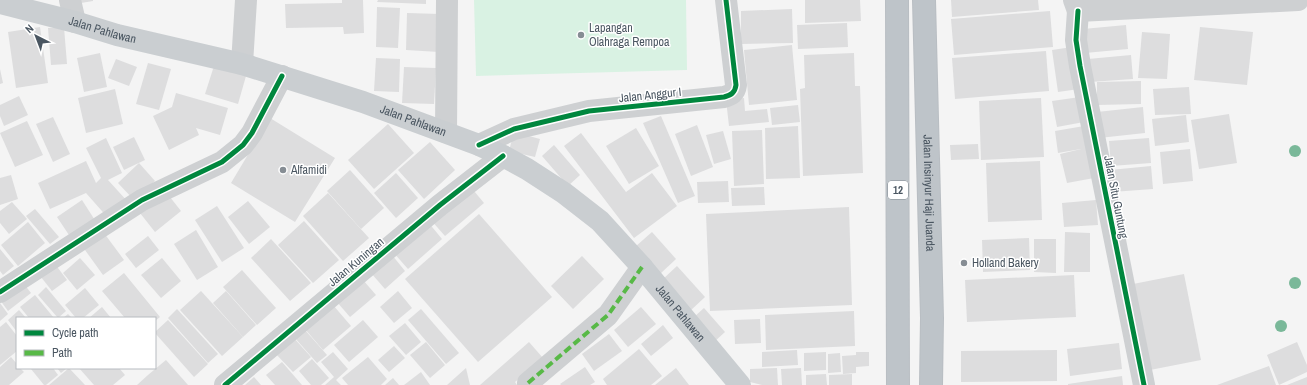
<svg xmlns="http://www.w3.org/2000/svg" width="1307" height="385" viewBox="0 0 1307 385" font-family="'Archivo Narrow',sans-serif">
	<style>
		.green { fill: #d9f2e3 }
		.building { fill: #ddddde }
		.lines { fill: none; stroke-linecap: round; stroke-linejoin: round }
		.highway-casing { stroke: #b9bec3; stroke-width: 24 }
		.minor { stroke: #ced0d2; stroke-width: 22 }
		.major { stroke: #caced1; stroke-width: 22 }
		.highway { stroke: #bec4c9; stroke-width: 22 }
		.quiet { stroke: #58b947; stroke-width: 4; stroke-dasharray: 8 4; stroke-linecap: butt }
		.cycleway-casing { stroke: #fff; stroke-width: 8 }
		.cycleway { stroke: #00873e; stroke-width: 5 }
		.tree { fill: #7ab899 }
		.poi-dot { fill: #868d94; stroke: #fff; stroke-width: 1.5 }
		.labels { text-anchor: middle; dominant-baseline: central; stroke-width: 3; stroke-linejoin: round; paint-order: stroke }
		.shield { fill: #fff; stroke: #808990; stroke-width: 1 }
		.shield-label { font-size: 11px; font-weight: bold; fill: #4a5661 }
		.poi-label { font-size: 12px; fill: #4a5661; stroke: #fff; text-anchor: start }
		.street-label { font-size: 12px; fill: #4a5661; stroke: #fff }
	</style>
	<rect width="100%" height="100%" fill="#f4f4f4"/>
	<polygon class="green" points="474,0 686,0 687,70 476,76"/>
	<g class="building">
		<polygon points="80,0 93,0 93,1 81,3"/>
		<polygon points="342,0 363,0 364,33 344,34 343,27 286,28 285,4 342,3"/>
		<polygon points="378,0 426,0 426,4 377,2"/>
		<polygon points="805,0 860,0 861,21 805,23"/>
		<polygon points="951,0 1038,0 1039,10 952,17"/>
		<polygon points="377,7 400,8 398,48 376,47"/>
		<polygon points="792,9 793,43 741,44 741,11"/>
		<polygon points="1050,11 1053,47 954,55 951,19"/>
		<polygon points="407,13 440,14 439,52 406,50"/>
		<polygon points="847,23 848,47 798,49 797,25"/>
		<polygon points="1126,25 1128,49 1085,53 1083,29"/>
		<polygon points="40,27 48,83 16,88 8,32"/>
		<polygon points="64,27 67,64 51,65 48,28"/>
		<polygon points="1200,27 1253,32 1247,85 1194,80"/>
		<polygon points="1142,32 1170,34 1167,79 1138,78"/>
		<polygon points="792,45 797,100 749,105 744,50"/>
		<polygon points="1072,47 1079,89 1058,92 1052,50"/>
		<polygon points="1046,51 1049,91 955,99 952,58"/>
		<polygon points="100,53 107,87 84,92 77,58"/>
		<polygon points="854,53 855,86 860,86 863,173 803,176 800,89 805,88 804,55"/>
		<polygon points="1131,55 1133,79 1090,82 1088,59"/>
		<polygon points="376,58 400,59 399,92 374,91"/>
		<polygon points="116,59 137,67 129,86 108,78"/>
		<polygon points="148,63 171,69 159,110 136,104"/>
		<polygon points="214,66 246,76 238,104 205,94"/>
		<polygon points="404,67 436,68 434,104 402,103"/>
		<polygon points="0,69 3,83 0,84"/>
		<polygon points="1141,81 1141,104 1097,105 1097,82"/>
		<polygon points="1189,87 1191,114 1155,115 1153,89"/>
		<polygon points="115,89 123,124 86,133 78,98"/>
		<polygon points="176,93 228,108 220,135 196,128 199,135 169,150 153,116 172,107"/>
		<polygon points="19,96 28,115 4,126 0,116 0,105"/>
		<polygon points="1080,97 1084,122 1057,127 1052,101"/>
		<polygon points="744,98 745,111 767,109 769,122 729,126 726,100"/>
		<polygon points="1041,98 1044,157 981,160 979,101"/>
		<polygon points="798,105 800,122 772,125 770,108"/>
		<polygon points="1143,107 1145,133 1099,138 1097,112"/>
		<polygon points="1229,114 1237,163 1199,169 1191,120"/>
		<polygon points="1186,115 1189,142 1155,146 1152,119"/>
		<polygon points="661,116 695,196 678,203 643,123"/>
		<polygon points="53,117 70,154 53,162 36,124"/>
		<polygon points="270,118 335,158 295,222 231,183"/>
		<polygon points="27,121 43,155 15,167 0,133"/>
		<polygon points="388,124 414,153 374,189 348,160"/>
		<polygon points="697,125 713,167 691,176 675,134"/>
		<polygon points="798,126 800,178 766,179 765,128"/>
		<polygon points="1084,126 1094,178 1067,183 1060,154 1081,149 1058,153 1055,131"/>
		<polygon points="636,128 659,166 629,184 606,146"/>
		<polygon points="762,130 764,184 734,186 732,131"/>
		<polygon points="723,131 731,159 714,164 706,135"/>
		<polygon points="514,132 540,139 535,157 509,151"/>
		<polygon points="581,133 626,192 652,173 677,206 634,238 564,146"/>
		<polygon points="134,137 145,160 124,170 113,147"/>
		<polygon points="106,138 122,173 108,180 128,202 109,219 86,193 50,209 38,183 86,161 96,183 101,178 86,148"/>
		<polygon points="1149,138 1151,163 1111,166 1109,141"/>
		<polygon points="430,142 455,170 424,199 398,170"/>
		<polygon points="978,144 979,159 951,160 950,145"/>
		<polygon points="554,145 580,175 568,186 542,156"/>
		<polygon points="1190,149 1193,181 1163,184 1160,152"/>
		<polygon points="1040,161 1042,220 988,222 986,163"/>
		<polygon points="139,163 155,181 134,200 118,183"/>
		<polygon points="1151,166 1153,189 1112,192 1110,170"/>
		<polygon points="350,170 384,208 361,229 327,191"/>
		<polygon points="396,173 418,198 396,218 374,193"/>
		<polygon points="11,175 18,199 0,205 0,178"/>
		<polygon points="728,181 729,202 698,203 697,182"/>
		<polygon points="469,185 484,203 445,236 430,219"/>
		<polygon points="764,187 765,205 732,206 731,188"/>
		<polygon points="166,192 181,211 155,232 140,213"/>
		<polygon points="328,193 369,238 343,261 303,216"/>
		<polygon points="82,200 98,225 73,241 57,217"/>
		<polygon points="1096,200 1098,225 1064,227 1062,203"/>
		<polygon points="248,201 270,227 249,244 228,217"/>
		<polygon points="12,202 27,219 9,234 0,223 0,211"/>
		<polygon points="217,206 244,248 222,262 195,220"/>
		<polygon points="849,207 852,305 710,311 706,214"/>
		<polygon points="35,209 59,237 50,244 26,216"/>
		<polygon points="479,214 552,297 478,362 405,279"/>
		<polygon points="304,221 339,260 313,283 278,245"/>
		<polygon points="28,222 45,243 18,266 1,245"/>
		<polygon points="428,222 442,239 408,269 393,252"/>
		<polygon points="101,229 124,260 103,275 80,243"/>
		<polygon points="196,230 218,267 197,280 174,244"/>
		<polygon points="652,232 676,259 660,274 635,247"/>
		<polygon points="1065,232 1090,233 1090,272 1064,272"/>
		<polygon points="148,236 159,250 136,268 125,254"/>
		<polygon points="1029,238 1030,270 983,272 982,240"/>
		<polygon points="271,239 311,283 290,301 251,258"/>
		<polygon points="1034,239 1056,239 1056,273 1034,272"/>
		<polygon points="0,249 14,266 3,275 0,271"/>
		<polygon points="392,255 405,271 385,289 371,273"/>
		<polygon points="582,256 604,279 573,309 551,286"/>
		<polygon points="80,258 95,275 77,290 63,273"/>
		<polygon points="162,258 181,281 161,298 141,275"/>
		<polygon points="52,260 67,280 52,291 37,272"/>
		<polygon points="677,266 705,297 690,311 662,280"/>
		<polygon points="242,270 276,308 257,325 223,287"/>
		<polygon points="124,273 160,317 155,321 155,318 125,318 102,291"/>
		<polygon points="1184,274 1201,360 1150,370 1133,284"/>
		<polygon points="1074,275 1076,317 967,322 965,280"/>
		<polygon points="21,280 31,293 8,311 0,300"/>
		<polygon points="363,280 376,295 350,317 337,302"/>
		<polygon points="46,287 66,311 58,318 38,295"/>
		<polygon points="85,288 99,305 83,318 76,318 65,305"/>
		<polygon points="201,291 243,337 222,356 180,310"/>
		<polygon points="226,291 256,325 243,337 213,303"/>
		<polygon points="398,291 412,308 394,323 380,307"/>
		<polygon points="35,295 54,318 29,318 20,307"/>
		<polygon points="0,303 8,314 0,321"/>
		<polygon points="333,305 351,326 323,350 305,329"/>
		<polygon points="102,307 111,318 89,318"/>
		<polygon points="641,307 656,324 628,347 614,330"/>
		<polygon points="704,308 725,332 714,342 693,318"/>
		<polygon points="177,309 218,354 208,363 168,318"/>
		<polygon points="421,309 459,353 446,364 408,320"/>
		<polygon points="19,310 26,318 17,318 17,332 8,320"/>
		<polygon points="854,311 855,346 766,350 765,315"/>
		<polygon points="68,314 72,318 63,318"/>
		<polygon points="760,319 761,343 735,344 734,320"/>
		<polygon points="168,320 208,364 194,377 155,333 155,332"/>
		<polygon points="363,320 378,337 349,362 334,345"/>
		<polygon points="6,322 17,336 17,351 0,365 0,327"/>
		<polygon points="405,323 421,342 406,355 389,336"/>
		<polygon points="663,325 673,338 651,356 641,344"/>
		<polygon points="305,330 327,355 317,363 295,338"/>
		<polygon points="609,334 622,351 594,371 582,354"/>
		<polygon points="293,337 311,357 293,372 275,353"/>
		<polygon points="426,342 445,365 430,378 410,355"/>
		<polygon points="529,342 543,358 515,382 517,385 480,385"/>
		<polygon points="1297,342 1307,365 1307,372 1279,385 1267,355"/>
		<polygon points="1119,343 1122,369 1070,376 1067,349"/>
		<polygon points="394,346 405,358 389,372 378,360"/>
		<polygon points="639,349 662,376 651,385 607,385 603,379"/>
		<polygon points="797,350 798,365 762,367 762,352"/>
		<polygon points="1057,350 1057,381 961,382 961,351"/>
		<polygon points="333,352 348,369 336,380 341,385 325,385 334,377 321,362"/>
		<polygon points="826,352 826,370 804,371 804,353"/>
		<polygon points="856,352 869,352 869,366 856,367 856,373 843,374 842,356 856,355"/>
		<polygon points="840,353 841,372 828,373 828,354"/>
		<polygon points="11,357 17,364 17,368 20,368 24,372 9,385 0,385 0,367"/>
		<polygon points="368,357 387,379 381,385 348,385 342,378"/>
		<polygon points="312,359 329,378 321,385 311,385 299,371"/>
		<polygon points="166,360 188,385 137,385 148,375"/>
		<polygon points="282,362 302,385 275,385 266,375"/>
		<polygon points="1269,366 1276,385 1217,385"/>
		<polygon points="585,367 595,382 590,385 561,385 560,384"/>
		<polygon points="32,368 53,368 58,375 46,385 44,385 31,369"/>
		<polygon points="57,368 67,368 61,373"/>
		<polygon points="69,368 85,385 49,385"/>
		<polygon points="79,368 119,368 125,375 113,385 94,385"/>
		<polygon points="466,368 470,385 447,385"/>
		<polygon points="676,368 689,385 655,385"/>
		<polygon points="777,368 778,385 762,385 750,382 750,369"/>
		<polygon points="801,368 802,385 782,385 781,369"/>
		<polygon points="421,372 430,385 404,385"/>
		<polygon points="826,374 827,385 806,385 806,375"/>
		<polygon points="852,374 852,385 829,385 829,375"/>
		<polygon points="1122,376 1123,385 1068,385 1068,384"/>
		<polygon points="254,377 261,385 245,385"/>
		<polygon points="1307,377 1307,385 1287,385"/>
		<polygon points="393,378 399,385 385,385"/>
	</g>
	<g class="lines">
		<g class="highway-casing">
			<g id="highway">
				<polyline points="897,0 898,385"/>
				<path id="s2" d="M 924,0 L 932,318 L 931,385"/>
			</g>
		</g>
		<g class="minor">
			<polyline points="70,0 75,22"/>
			<polyline points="1074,0 1078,11 1298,0"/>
			<polyline points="1078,11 1076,40 1080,66 1144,385"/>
			<polyline points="242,64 246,0"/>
			<polyline points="446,132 447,0"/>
			<path d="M 479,145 L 514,129 L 589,111 L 724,97 C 731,95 735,93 736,85 L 726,0"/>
			<polyline points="0,292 142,200 222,162 243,145 252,133 282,76"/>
			<polyline points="528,383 608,315 642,267"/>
			<polyline points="225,385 440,205 503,156"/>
		</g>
		<path class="major" id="s1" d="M 0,3 L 75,22 L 117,35 L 242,64 L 363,102 L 479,145 L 503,156 L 527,169 L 564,193 L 600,221 L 642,267 L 740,385"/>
		<use href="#highway" class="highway"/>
		<polyline class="quiet" points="528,383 608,315 642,267"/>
		<g class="cycleway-casing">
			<g id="cycleway">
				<polyline points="1078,11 1076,40 1080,66 1144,385"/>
				<path d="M 479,145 L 514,129 L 589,111 L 724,97 C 731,95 735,93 736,85 L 726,0"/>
				<polyline points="0,292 142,200 222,162 243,145 252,133 282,76"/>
				<polyline points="225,385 440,205 503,156"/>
			</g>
		</g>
		<use href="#cycleway" class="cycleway"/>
	</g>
	<g class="tree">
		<circle cx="1295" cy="151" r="6"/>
		<circle cx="1295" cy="283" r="6"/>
		<circle cx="1281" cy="326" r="6"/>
	</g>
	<g class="poi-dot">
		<circle cx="581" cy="35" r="4"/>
		<circle cx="283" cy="170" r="4"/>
		<circle cx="964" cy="263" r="4"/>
	</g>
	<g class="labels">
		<rect class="shield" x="888" y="181" width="20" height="18" rx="3"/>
		<g class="shield-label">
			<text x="898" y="190">12</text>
		</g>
		<g class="poi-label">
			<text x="589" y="28">Lapangan<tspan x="589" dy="14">Olahraga Rempoa</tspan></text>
			<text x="291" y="170">Alfamidi</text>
			<text x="972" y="263">Holland Bakery</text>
		</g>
		<g class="street-label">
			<text stroke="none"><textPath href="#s1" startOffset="106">Jalan Pahlawan</textPath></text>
			<text transform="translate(650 95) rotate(-6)">Jalan Anggur I</text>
			<text stroke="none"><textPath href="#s1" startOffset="430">Jalan Pahlawan</textPath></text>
			<text stroke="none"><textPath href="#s2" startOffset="193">Jalan Insinyur Haji Juanda</textPath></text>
			<text transform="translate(1116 197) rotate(79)">Jalan Situ Guntung</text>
			<text transform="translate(356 262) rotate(-40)">Jalan Kuningan</text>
			<text stroke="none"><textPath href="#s1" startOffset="766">Jalan Pahlawan</textPath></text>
		</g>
	</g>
	<rect x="16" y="317" width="140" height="52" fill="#ffffff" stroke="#b7bbc0"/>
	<rect x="24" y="330" width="20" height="6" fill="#00873e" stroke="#b7bbc0"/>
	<text x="52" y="337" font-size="12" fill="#4a5661">Cycle path</text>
	<rect x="24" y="350" width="20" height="6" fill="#58b947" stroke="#b7bbc0"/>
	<text x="52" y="357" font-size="12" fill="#4a5661">Path</text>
	<g transform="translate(36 36) rotate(318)" stroke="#ffffff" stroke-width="3" paint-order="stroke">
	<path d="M0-3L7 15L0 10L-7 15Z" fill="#4a5661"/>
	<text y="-6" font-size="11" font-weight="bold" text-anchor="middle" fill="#4a5661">N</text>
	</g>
</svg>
